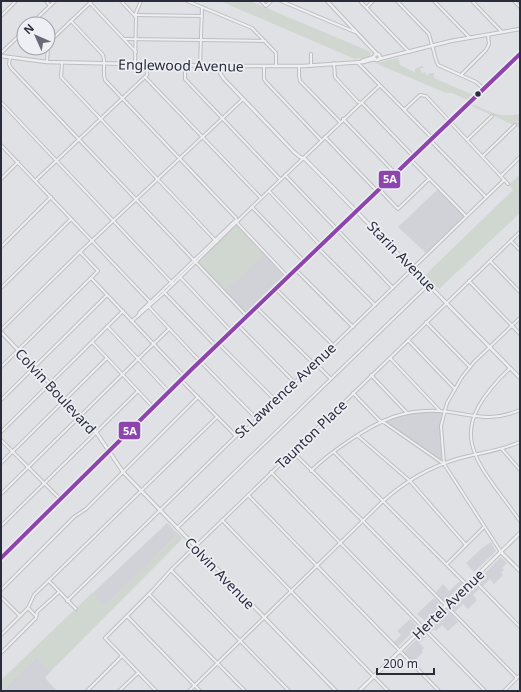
<svg xmlns="http://www.w3.org/2000/svg" width="521" height="692" viewBox="0 0 521 692" font-family="'Noto Sans',sans-serif">
	<style>
		.built { fill: #d0d2d8 }
		.green { fill: #cfd7d0 }
		.lines { fill: none; stroke-linecap: round; stroke-linejoin: round }
		.minor-casing { stroke: #bdbec1; stroke-width: 4 }
		.tertiary-casing { stroke: #bdbec1; stroke-width: 4.5 }
		.minor { stroke: #efeff1; stroke-width: 2 }
		.tertiary { stroke: #efeff1; stroke-width: 2.5 }
		.secondary { stroke: #adafb4; stroke-width: 2.5 }
		.bus-1-casing { stroke: #edeff4; stroke-width: 7 }
		.bus-1 { stroke: #8e44ad; stroke-width: 4 }
		.bus-dot { fill: #282c3b; stroke: #edeff4; stroke-width: 1.5 }
		.labels { text-anchor: middle; dominant-baseline: central; stroke-width: 3.5; stroke-linejoin: round; paint-order: stroke }
		.street-label { font-size: 14px; fill: #282c3b; stroke: #edeff4 }
		.line-badge { stroke: #edeff4; stroke-width: 1.5 }
		.badge-label { font-size: 11px; text-anchor: middle; font-weight: bold; fill: #fff }
	</style>
	<rect width="100%" height="100%" fill="#e0e1e4"/>
	<g class="built">
		<polygon points="437,190 464,216 426,253 398,227"/>
		<polygon points="237,225 285,277 247,313 198,262 214,246"/>
		<polygon points="418,412 442,412 440,438 443,462 386,422 400,416"/>
		<polygon points="167,523 178,534 105,606 92,594"/>
		<polygon points="491,542 496,551 474,572 466,563 482,548"/>
		<polygon points="501,557 507,563 502,568 504,570 501,573 503,575 494,584 490,579 483,586 478,580"/>
		<polygon points="460,581 462,584 445,602 436,592 443,584 449,591"/>
		<polygon points="473,583 479,589 473,595 477,600 468,609 463,604 455,612 450,607"/>
		<polygon points="434,598 441,604 441,606 425,621 417,614"/>
		<polygon points="447,610 458,622 448,631 442,625 436,631 434,629 431,632 427,629"/>
		<polygon points="410,619 418,627 398,646 394,642 401,635 397,631"/>
		<polygon points="423,633 427,636 419,643 424,648 422,650 423,652 413,662 404,652"/>
		<polygon points="37,657 51,671 45,678 57,691 3,690"/>
	</g>
	<g class="green">
		<polygon points="220,1 250,1 371,52 370,57 355,59"/>
		<polygon points="398,58 400,65 414,72 416,68 422,66 424,67 420,69 422,73 425,72 426,74 428,76 429,73 434,73 434,78 473,95 468,100 452,93 446,93 375,63"/>
		<path d="M 472,104 C 490,112 500,118 520,114 L 520,128 L 470,105 Z"/>
		<polygon points="520,174 520,213 439,289 424,276 513,190 509,185"/>
		<polygon points="235,228 239,228 262,253 263,256 228,288 227,287 225,289 199,262"/>
		<polygon points="178,534 183,538 51,671 37,657 3,690 1,688 1,680 92,593 105,606"/>
	</g>
	<g class="lines">
		<g class="minor-casing">
			<g id="minor">
				<polyline points="46,1 50,6"/>
				<polyline points="121,1 136,17 135,64"/>
				<polyline points="187,1 252,28 276,53 276,66"/>
				<polyline points="261,1 266,6 271,1"/>
				<polyline points="281,1 355,32"/>
				<polyline points="360,1 409,52"/>
				<polyline points="397,1 429,34 436,60 438,65 476,82 484,89"/>
				<polyline points="434,1 470,38"/>
				<polyline points="472,1 502,32"/>
				<polyline points="514,1 520,7"/>
				<polyline points="90,3 136,52"/>
				<polyline points="367,7 373,1"/>
				<polyline points="135,15 202,16"/>
				<polyline points="135,15 141,1"/>
				<polyline points="1,16 16,1"/>
				<path d="M 71,21 L 103,55 C 106,63 102,72 105,80 L 236,218 L 238,224 L 288,277"/>
				<polyline points="31,24 55,1"/>
				<polyline points="124,39 265,41"/>
				<polyline points="48,43 92,1"/>
				<polyline points="1,53 24,31"/>
				<polyline points="311,54 311,66"/>
				<polyline points="10,58 9,64 11,68 247,316"/>
				<polyline points="47,62 48,48"/>
				<polyline points="357,62 431,137 431,141 486,197"/>
				<polyline points="62,63 61,77 217,242"/>
				<polyline points="334,63 335,77 358,102 362,103 413,156"/>
				<polyline points="185,66 185,79 280,179"/>
				<polyline points="200,66 202,7"/>
				<polyline points="264,66 264,79 266,82 321,140"/>
				<polyline points="299,66 299,76 300,81 340,122"/>
				<polyline points="461,75 486,50 489,44 488,35"/>
				<polyline points="145,77 261,198"/>
				<polyline points="1,102 173,284"/>
				<polyline points="404,110 420,95 426,96 508,184"/>
				<polyline points="343,119 395,173"/>
				<polyline points="325,137 377,191"/>
				<polyline points="467,140 492,116"/>
				<polyline points="1,145 150,302 149,307 193,354 257,419"/>
				<polyline points="483,156 515,125"/>
				<polyline points="410,159 466,216"/>
				<polyline points="285,175 393,288"/>
				<polyline points="501,176 520,157"/>
				<polyline points="1,179 18,162"/>
				<polyline points="35,181 147,75 147,65"/>
				<polyline points="379,189 398,209 429,179"/>
				<polyline points="269,191 320,245"/>
				<polyline points="252,207 304,261"/>
				<polyline points="511,241 520,250"/>
				<polyline points="1,247 51,197"/>
				<polyline points="318,248 375,305"/>
				<polyline points="490,261 520,292"/>
				<polyline points="296,270 353,327"/>
				<polyline points="180,277 231,331"/>
				<polyline points="91,278 184,376"/>
				<polyline points="469,281 520,334"/>
				<polyline points="1,288 71,219"/>
				<polyline points="276,289 333,345"/>
				<polyline points="164,292 216,346"/>
				<polyline points="256,307 314,364"/>
				<polyline points="138,316 140,312 235,221 237,221"/>
				<polyline points="132,321 165,292 252,207 379,86"/>
				<polyline points="426,322 470,367"/>
				<polyline points="238,325 295,383"/>
				<polyline points="1,330 80,252 243,99"/>
				<polyline points="408,340 454,388"/>
				<polyline points="92,342 153,407"/>
				<polyline points="219,344 276,401"/>
				<polyline points="390,358 440,411"/>
				<polyline points="315,363 331,379"/>
				<polyline points="1,367 98,271 80,252"/>
				<path d="M 510,368 C 442,434 474,457 520,521"/>
				<polyline points="371,375 407,413"/>
				<polyline points="181,380 236,436"/>
				<polyline points="169,392 138,359 169,329"/>
				<polyline points="353,393 380,421 385,423 444,464"/>
				<polyline points="1,400 107,295"/>
				<polyline points="1,432 123,311"/>
				<polyline points="358,436 410,481 466,545"/>
				<polyline points="1,440 60,499"/>
				<polyline points="502,449 520,470"/>
				<polyline points="293,452 364,522 517,678"/>
				<polyline points="334,452 467,585"/>
				<polyline points="1,463 107,358"/>
				<path d="M 311,471 C 330,452 368,426 393,417 C 408,412 423,410 439,411 C 470,413 488,424 520,410"/>
				<polyline points="271,472 485,691"/>
				<polyline points="1,494 138,359 107,326"/>
				<polyline points="248,495 439,691"/>
				<polyline points="222,520 388,691"/>
				<polyline points="1,526 138,391"/>
				<polyline points="177,528 429,284"/>
				<polyline points="501,552 444,464 441,426 447,403 462,377 474,362 520,318"/>
				<polyline points="447,564 484,527"/>
				<polyline points="171,570 289,691"/>
				<polyline points="473,579 520,627"/>
				<polyline points="49,581 76,609"/>
				<polyline points="1,590 74,517 86,509 198,397"/>
				<polyline points="149,594 245,691"/>
				<polyline points="1,597 20,616"/>
				<polyline points="67,601 236,436 249,427 504,180"/>
				<polyline points="28,608 36,616"/>
				<polyline points="127,616 200,691"/>
				<polyline points="1,635 28,608 34,595 217,417"/>
				<polyline points="1,653 36,618 37,612 59,592"/>
				<polyline points="87,691 122,656"/>
				<polyline points="119,691 138,673"/>
				<polyline points="156,691 105,638 153,590 171,570 520,232"/>
				<path d="M 189,691 L 382,502 C 403,483 430,467 457,459 C 478,453 500,451 520,442"/>
				<polyline points="504,691 520,675"/>
			</g>
		</g>
		<g class="tertiary-casing">
			<g id="tertiary">
				<polyline points="327,1 377,54"/>
				<circle cx="377" cy="57" r="3"/>
				<polyline points="1,56 47,62 220,66 303,66 363,62 375,59"/>
				<polyline points="379,59 451,41 520,29"/>
				<polyline points="362,61 374,57"/>
				<polyline points="220,66 220,73 224,79 294,152 300,157 305,159 520,378"/>
				<polyline points="1,332 96,432 123,472 336,691"/>
				<polyline points="501,552 520,571"/>
				<polyline points="359,691 520,533"/>
			</g>
		</g>
		<use href="#minor" class="minor"/>
		<use href="#tertiary" class="tertiary"/>
		<polyline class="secondary" points="1,558 192,369 520,54"/>
		<g class="bus-1-casing">
			<polyline id="bus-1" points="1,558 192,369 520,54"/>
		</g>
		<use href="#bus-1" class="bus-1"/>
	</g>
	<circle class="bus-dot" cx="478" cy="94" r="3.5"/>
	<g class="labels">
		<g class="street-label">
			<text transform="translate(181 65) rotate(1)">Englewood Avenue</text>
			<text transform="translate(402 256) rotate(46)">Starin Avenue</text>
			<text transform="translate(285 390) rotate(-43)">St Lawrence Avenue</text>
			<text transform="translate(56 391) rotate(47)">Colvin Boulevard</text>
			<text transform="translate(311 434) rotate(-44)">Taunton Place</text>
			<text transform="translate(220 573) rotate(46)">Colvin Avenue</text>
			<text transform="translate(448 604) rotate(-44)">Hertel Avenue</text>
		</g>
	</g>
	<g class="line-badge">
		<rect x="378" y="170" width="23" height="19" rx="4" fill="#8e44ad"/>
		<rect x="118" y="421" width="23" height="19" rx="4" fill="#8e44ad"/>
	</g>
	<g class="badge-label">
		<text x="390" y="183">5A</text>
		<text x="130" y="435">5A</text>
	</g>
	<rect width="521" height="692" fill="none" stroke="#282c3b" stroke-width="4"/>
	<g transform="translate(36 36) rotate(315)"><circle r="19" fill="#edeff4" stroke="#9ea1aa"/>
	<path d="M0-3L7 15L0 10L-7 15Z" fill="#686b76"/>
	<text y="-6" font-size="11" font-weight="bold" text-anchor="middle" fill="#282c3b">N</text>
	</g>
	<path d="M377 668v6h57v-6" fill="none" stroke="#282c3b" stroke-width="2"/>
	<text x="383" y="668" font-size="12" fill="#282c3b" stroke="#edeff4" stroke-width="3" paint-order="stroke">200 m</text>
</svg>
